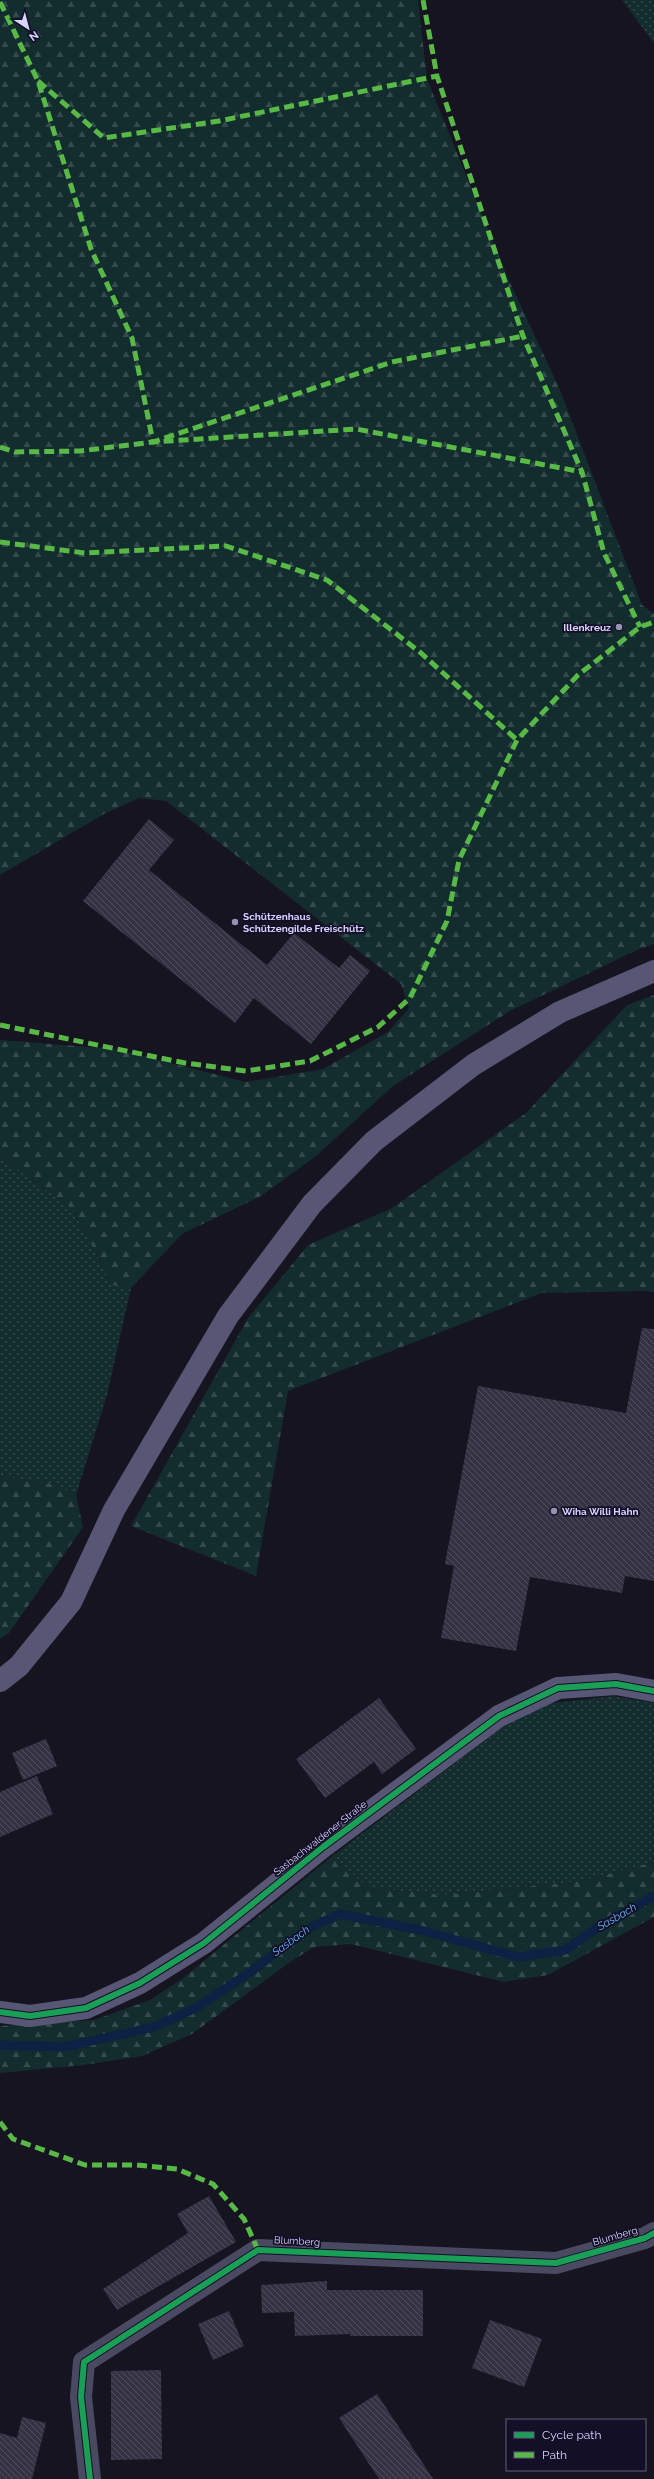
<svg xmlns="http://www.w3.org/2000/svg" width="654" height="2479" viewBox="0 0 654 2479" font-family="Raleway,sans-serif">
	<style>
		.grass { fill: url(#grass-dots) }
		.forest { fill: url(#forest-firs) }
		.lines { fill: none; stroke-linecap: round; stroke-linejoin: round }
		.stream { stroke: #0d2144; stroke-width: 9 }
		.building { fill: url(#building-back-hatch) }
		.street { stroke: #4a4962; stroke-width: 22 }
		.secondary { stroke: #575674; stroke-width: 22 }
		.quiet { stroke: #58b947; stroke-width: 5; stroke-dasharray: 10 5; stroke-linecap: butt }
		.cycleway-casing { stroke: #130f26; stroke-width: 8 }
		.cycleway { stroke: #1a9f57; stroke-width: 6 }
		.poi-dot { fill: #9591b1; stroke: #130f26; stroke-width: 1.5 }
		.labels { text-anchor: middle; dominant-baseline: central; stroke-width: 3.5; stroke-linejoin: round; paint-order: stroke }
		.poi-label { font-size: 10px; font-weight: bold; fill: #d9d4ff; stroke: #130f26; text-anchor: start }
		.street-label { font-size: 10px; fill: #d9d4ff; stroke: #130f26 }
		.water-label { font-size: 11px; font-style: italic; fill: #62b6ff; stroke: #130f26 }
	</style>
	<defs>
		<pattern id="grass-dots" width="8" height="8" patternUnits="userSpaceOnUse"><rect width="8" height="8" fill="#132c2d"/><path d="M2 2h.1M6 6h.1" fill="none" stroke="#354a4c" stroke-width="1.8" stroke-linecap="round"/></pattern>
		<pattern id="forest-firs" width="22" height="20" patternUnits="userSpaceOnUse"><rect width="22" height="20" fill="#132c2d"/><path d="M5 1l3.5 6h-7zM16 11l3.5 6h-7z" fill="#354a4c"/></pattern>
		<pattern id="building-back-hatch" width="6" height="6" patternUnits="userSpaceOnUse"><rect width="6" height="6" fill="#343243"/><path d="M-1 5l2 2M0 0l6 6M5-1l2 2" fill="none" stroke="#514f5f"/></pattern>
	</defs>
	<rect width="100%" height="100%" fill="#161421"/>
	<g class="grass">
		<polygon points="622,0 654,0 654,43"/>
		<polygon points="0,1157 73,1209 112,1285 131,1288 107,1395 76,1495 46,1482 0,1477"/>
		<polygon points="613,1696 654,1703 654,1862 581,1881 444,1895 369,1888 331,1857 505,1725 546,1704"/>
	</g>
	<g class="forest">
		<polygon points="0,0 418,0 427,79 507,276 560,390 642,605 654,614 654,944 637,950 510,1011 393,1086 316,1156 261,1196 182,1234 131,1288 112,1285 73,1209 0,1157 0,1040 115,1049 246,1082 323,1069 388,1032 409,1008 401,984 166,801 139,798 104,814 0,875"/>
		<polygon points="654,995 654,1292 646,1291 542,1293 288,1391 256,1576 131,1526 248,1318 308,1245 392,1208 526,1113 627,1005"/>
		<polygon points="0,1477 46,1482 76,1495 83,1527 9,1633 0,1639"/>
		<polygon points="331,1857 369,1888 444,1895 581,1881 654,1862 654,1917 548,1975 504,1982 351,1944 314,1947 290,1962 192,2034 142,2056 84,2065 0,2073 0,2026 94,2020 150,2000 183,1978"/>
	</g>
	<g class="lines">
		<polyline class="stream" points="0,2045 64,2047 154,2027 196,2008 246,1975 311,1927 340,1914 420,1930 518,1957 565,1950 600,1926 654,1896"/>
	</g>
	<g class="building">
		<polygon points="149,819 174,840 149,870 267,965 294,933 339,968 350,955 370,971 311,1044 254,998 235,1023 83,901"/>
		<polygon points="642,1328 654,1329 654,1581 625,1576 622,1593 530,1577 516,1651 441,1638 454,1566 445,1564 478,1386 626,1413"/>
		<polygon points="379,1698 416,1749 382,1774 374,1762 325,1798 296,1759"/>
		<polygon points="46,1739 57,1766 23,1780 12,1753"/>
		<polygon points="37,1776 53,1814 0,1837 0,1792"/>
		<polygon points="209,2196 236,2242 117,2310 103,2289 188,2233 177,2214"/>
		<polygon points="327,2281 327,2290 423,2290 423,2336 350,2336 350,2334 295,2336 294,2312 262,2313 261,2285"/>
		<polygon points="229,2311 244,2346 213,2360 198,2324"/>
		<polygon points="490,2320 542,2339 524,2387 472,2368"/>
		<polygon points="161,2370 162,2459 111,2460 111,2371"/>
		<polygon points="377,2394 420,2459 433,2479 379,2479 339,2418"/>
		<polygon points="22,2417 46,2423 32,2479 0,2479 0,2433 17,2438"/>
	</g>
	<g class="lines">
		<polyline class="street" points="90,2479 81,2397 84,2362 258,2250 556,2263 645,2238 654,2233"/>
		<g class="secondary">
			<polyline points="0,1681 19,1666 71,1602 114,1510 228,1316 312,1204 374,1141 473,1065 560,1012 654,971"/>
			<polyline points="0,2012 30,2016 86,2008 140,1983 204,1943 323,1847 499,1716 558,1688 616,1684 654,1691"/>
		</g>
		<g class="quiet">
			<polyline points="423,0 437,76 523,336 582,472 604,553 640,627"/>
			<polyline points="0,2 38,81 91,249 132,338 153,442 392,362 523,336"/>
			<polyline points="38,81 104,138 219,121 437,76"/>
			<polyline points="0,447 15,452 80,451 153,442 356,429 582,472"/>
			<polyline points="0,542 85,553 226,546 327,580 421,653 517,740"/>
			<polyline points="0,1025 185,1063 246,1071 310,1061 378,1027 410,998 447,921 459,860 517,740 578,675 640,627 654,622"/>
			<polyline points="0,2122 13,2139 85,2165 137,2165 177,2169 213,2184 244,2219 258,2250"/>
		</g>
		<g class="cycleway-casing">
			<g id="cycleway">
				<polyline points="0,2012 30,2016 86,2008 140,1983 204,1943 323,1847 499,1716 558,1688 616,1684 654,1691"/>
				<polyline points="90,2479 81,2397 84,2362 258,2250 556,2263 645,2238 654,2233"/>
			</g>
		</g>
		<use href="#cycleway" class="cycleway"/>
	</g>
	<g class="poi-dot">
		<circle cx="619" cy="627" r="4"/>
		<circle cx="235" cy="922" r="4"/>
		<circle cx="554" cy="1511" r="4"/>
	</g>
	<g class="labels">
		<g class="poi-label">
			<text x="611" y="627" text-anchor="end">Illenkreuz</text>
			<text x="243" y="916">Schützenhaus<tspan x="243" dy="12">Schützengilde Freischütz</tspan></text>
			<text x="562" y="1511">Wiha Willi Hahn</text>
		</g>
		<g class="street-label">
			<text transform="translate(320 1838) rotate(-38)">Sasbachwaldener Straße</text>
			<text transform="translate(615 2236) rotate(-16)">Blumberg</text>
			<text transform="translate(297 2241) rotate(3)">Blumberg</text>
		</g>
		<g class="water-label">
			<text transform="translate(617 1917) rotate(-30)">Sasbach</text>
			<text transform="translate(291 1941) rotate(-36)">Sasbach</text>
		</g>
	</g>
	<rect x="506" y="2419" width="140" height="52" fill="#130f26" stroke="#625e7d"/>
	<rect x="514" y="2432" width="20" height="6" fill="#1a9f57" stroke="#625e7d"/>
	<text x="542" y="2439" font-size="12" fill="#d9d4ff">Cycle path</text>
	<rect x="514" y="2452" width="20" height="6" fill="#58b947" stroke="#625e7d"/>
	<text x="542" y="2459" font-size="12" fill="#d9d4ff">Path</text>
	<g transform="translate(28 28) rotate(144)" stroke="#130f26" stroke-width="3" paint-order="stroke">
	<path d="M0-3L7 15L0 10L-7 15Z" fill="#d9d4ff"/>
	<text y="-6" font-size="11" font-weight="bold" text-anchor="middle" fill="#d9d4ff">N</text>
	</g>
</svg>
